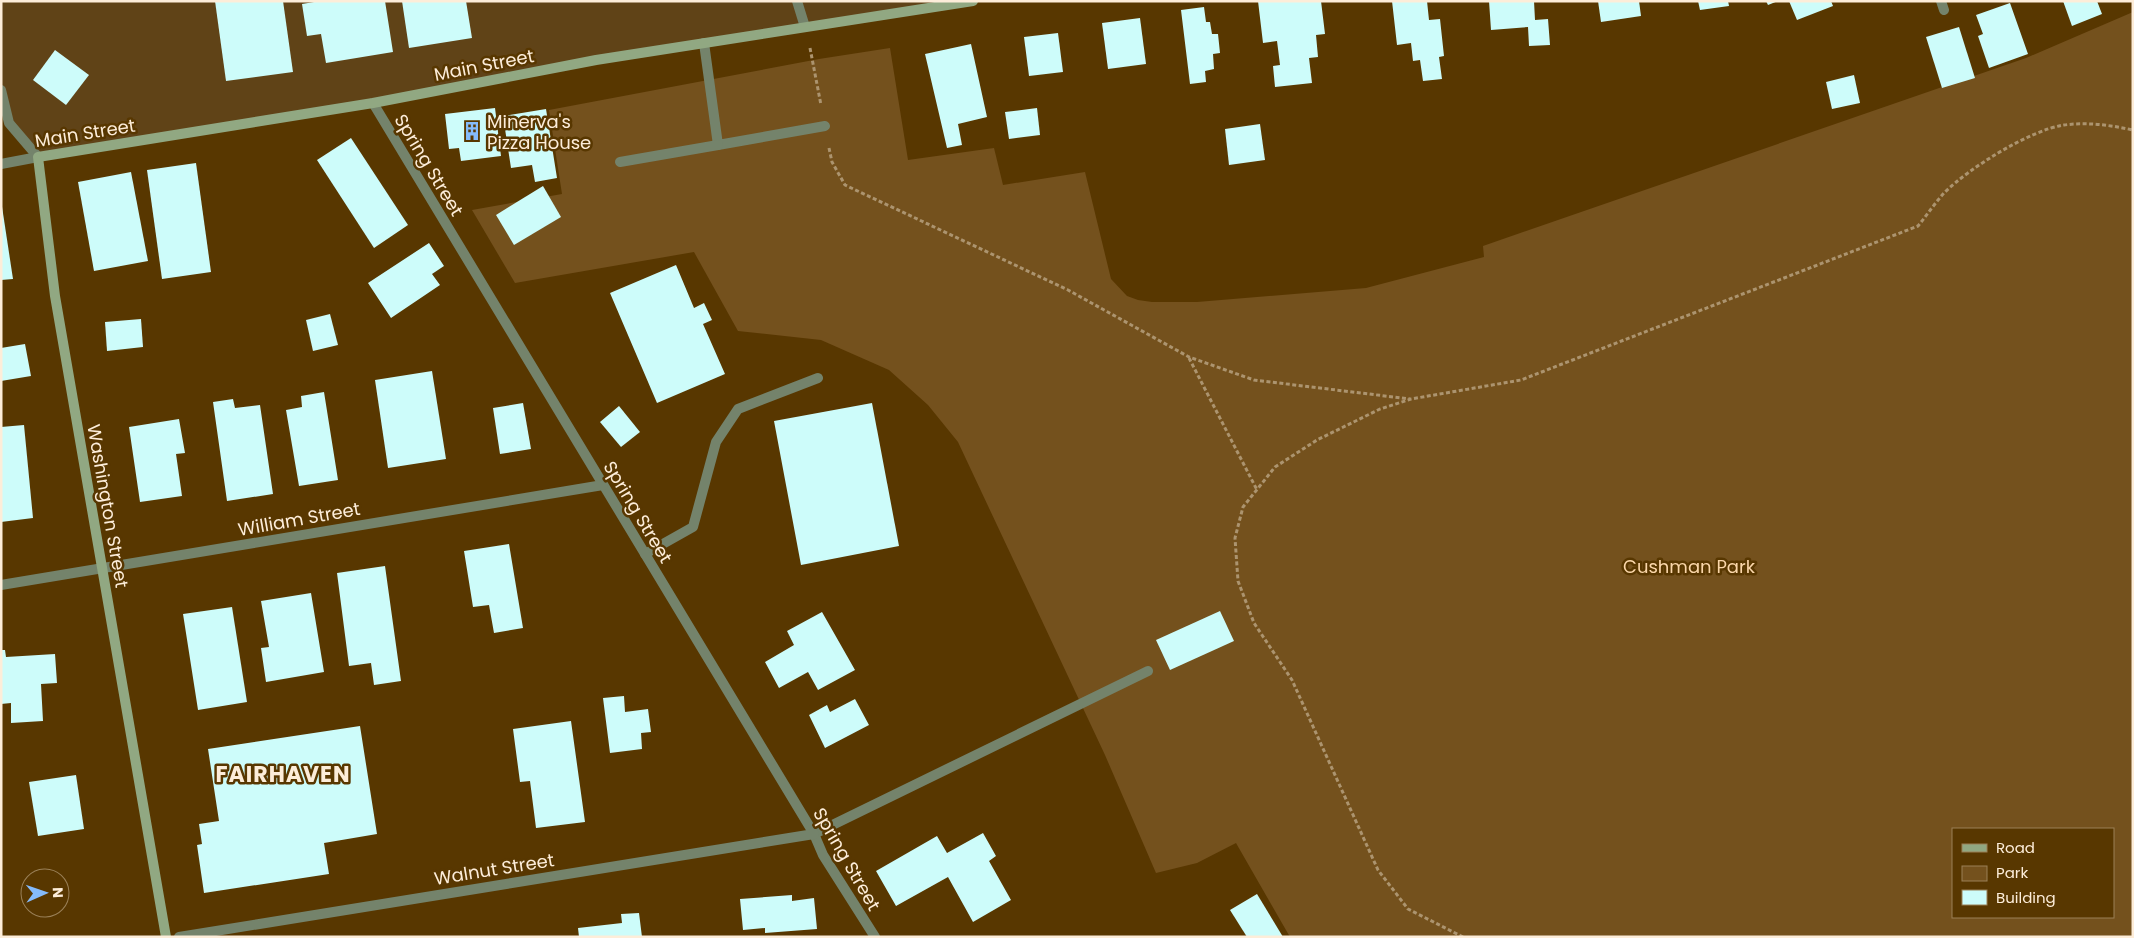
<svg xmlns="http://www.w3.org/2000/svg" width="2134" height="938" viewBox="0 0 2134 938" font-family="Poppins,sans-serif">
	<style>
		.built { fill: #604317 }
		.green { fill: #74511d; fill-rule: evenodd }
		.building { fill: #cdfcfa }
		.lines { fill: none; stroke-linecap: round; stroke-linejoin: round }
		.path { stroke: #ac946f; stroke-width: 3; stroke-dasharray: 4 2.5; stroke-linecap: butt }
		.service { stroke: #74836b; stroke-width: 10 }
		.minor { stroke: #74836b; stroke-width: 10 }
		.tertiary { stroke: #74836b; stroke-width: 10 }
		.secondary { stroke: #91a882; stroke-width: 10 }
		.labels { text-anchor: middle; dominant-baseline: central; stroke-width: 5; stroke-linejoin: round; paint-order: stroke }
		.street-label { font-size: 18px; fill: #fdedd9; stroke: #583700 }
		.poi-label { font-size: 18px; fill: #fdedd9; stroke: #583700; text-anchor: start }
		.park-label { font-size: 18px; fill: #fbd7aa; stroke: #583700 }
		.district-label { font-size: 22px; font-weight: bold; letter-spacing: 1px; fill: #fdedd9; stroke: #583700 }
	</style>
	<rect width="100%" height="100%" fill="#583700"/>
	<polygon class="built" points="1,1 955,1 38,157 9,123 1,90"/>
	<path class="green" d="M 2133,12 L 2133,937 L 1290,937 L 1236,843 L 1197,863 L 1156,873 L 1105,755 L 958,442 L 928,405 L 889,370 L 821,340 L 738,331 L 694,252 L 515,283 L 472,210 L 562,194 L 549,110 L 819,59 L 890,48 L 908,160 L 994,148 L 1003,185 L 1085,172 L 1111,279 L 1127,296 L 1138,300 L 1152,302 L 1197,302 L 1366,288 L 1484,257 L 1483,246 L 2026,58 ZM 1953,829 L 2113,829 L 2113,917 L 1953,917 Z"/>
	<g class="building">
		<polygon points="215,1 283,1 293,72 226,81"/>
		<polygon points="320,1 385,1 393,52 326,63 321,34 307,36 302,4"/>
		<polygon points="402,1 466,1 472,38 409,48"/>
		<polygon points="1258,1 1321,1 1325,34 1316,35 1318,57 1309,58 1312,83 1275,87 1273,66 1280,65 1277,41 1263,43"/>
		<polygon points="1392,1 1427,1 1429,20 1440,19 1444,56 1439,57 1442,79 1423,81 1420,60 1413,61 1411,43 1397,45"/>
		<polygon points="1489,1 1534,1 1535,20 1548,19 1550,45 1529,46 1528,27 1491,30"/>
		<polygon points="1598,1 1639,1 1641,16 1601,22"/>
		<polygon points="1698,1 1728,1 1729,6 1700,10"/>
		<polygon points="1766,1 1778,1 1768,5"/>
		<polygon points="1789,1 1831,1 1833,6 1797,20"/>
		<polygon points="2063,1 2097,1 2102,14 2072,26"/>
		<polygon points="2010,3 2028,54 1989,68 1978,36 1983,34 1976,15"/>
		<polygon points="1204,7 1206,22 1210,22 1212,34 1218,34 1220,53 1213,54 1214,69 1205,71 1206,82 1190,84 1181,10"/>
		<polygon points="1140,18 1146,64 1108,69 1102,23"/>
		<polygon points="1959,27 1975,78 1942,88 1926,37"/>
		<polygon points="1058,33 1063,72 1029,76 1024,37"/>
		<polygon points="971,44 987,117 958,124 962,145 947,148 925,54"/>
		<polygon points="55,50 89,75 66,105 33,80"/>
		<polygon points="1854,75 1860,103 1832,109 1826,82"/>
		<polygon points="495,108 501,156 461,161 459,148 449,149 445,114"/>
		<polygon points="1037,108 1040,135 1009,139 1005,112"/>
		<polygon points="546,109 557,178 535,182 532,165 511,168 503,116"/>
		<polygon points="1260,124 1265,160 1229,165 1225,129"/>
		<polygon points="351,138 408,225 374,248 317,160"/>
		<polygon points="196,163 211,272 162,279 147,170"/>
		<polygon points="131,172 148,261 94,271 78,182"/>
		<polygon points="543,186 561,217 514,245 496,215"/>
		<polygon points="1,200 13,279 1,280"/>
		<polygon points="429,243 444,266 432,274 440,285 391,318 368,283"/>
		<polygon points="676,265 694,308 704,303 712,320 703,324 725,374 657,403 610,293"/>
		<polygon points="330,314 338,345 313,351 306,320"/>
		<polygon points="141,319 143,347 107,351 105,322"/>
		<polygon points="25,344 31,376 1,381 1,348"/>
		<polygon points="432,371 446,459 388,468 375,380"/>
		<polygon points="324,392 338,480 299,486 286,410 302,407 301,396"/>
		<polygon points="233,399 235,408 260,405 273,494 227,501 213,402"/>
		<polygon points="523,403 531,449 500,454 493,408"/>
		<polygon points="872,403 899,546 801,565 774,421"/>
		<polygon points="619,406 640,432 621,447 600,422"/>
		<polygon points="179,419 185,453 176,454 182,496 140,502 129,427"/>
		<polygon points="24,425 33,518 1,522 1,427"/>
		<polygon points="509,544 523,628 494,633 489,605 473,607 464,551"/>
		<polygon points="385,566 401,681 374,685 371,663 349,666 337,573"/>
		<polygon points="311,593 324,672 266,682 261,648 269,647 261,601"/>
		<polygon points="232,607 247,702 198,710 183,614"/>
		<polygon points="1220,611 1234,641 1170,670 1156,640"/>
		<polygon points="822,612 855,670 818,690 808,672 779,688 765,662 794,645 787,631"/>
		<polygon points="1,650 5,650 6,657 55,654 57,683 41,684 43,721 11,723 11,703 1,704"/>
		<polygon points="624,696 625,712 648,709 651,732 641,733 642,749 610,753 603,698"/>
		<polygon points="855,699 869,725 825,748 809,715 827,705 830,712"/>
		<polygon points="571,721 585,822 536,828 530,781 520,782 513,729"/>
		<polygon points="360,726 377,834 324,843 329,874 204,893 197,845 202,844 199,824 219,821 208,749"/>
		<polygon points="76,775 84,829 38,836 29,782"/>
		<polygon points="983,833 996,856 989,861 1011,900 973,922 948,877 896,906 876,871 937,836 947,853"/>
		<polygon points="1257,894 1283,937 1247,937 1230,910"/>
		<polygon points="792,895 792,901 814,898 817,929 765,933 765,928 743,930 740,899"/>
		<polygon points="639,913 642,937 579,937 578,928 622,923 621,914"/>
	</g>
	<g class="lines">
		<g class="path">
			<polyline points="810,48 821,105"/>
			<polyline points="829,148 832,162 845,185 1068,290 1189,357 1254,380 1410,399"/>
			<polyline points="1189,358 1257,490"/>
			<path d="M 1463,937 L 1408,909 L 1378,870 L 1292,680 L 1254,623 L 1238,581 L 1235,538 L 1243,507 L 1275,467 L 1317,440 L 1380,409 L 1411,399 L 1521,380 L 1918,226 C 1927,215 1935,203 1944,193 C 1969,168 2030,130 2064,125 C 2087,122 2110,125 2133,130"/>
		</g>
		<g class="service">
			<polyline points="797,1 805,27"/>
			<polyline points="1941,1 1944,10"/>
			<polyline points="704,43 718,145 825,126"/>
			<polyline points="620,162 718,145"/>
			<polyline points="645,554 693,527 716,442 738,409 818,378"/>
			<polyline points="814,834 1148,671"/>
		</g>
		<g class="minor">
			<polyline points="1,90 9,123 38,157"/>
			<polyline points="373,103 814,834 823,855 875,937"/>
			<polyline points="1,585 603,485"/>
			<polyline points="179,937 814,834"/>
		</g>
		<polyline class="tertiary" points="1,164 38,157"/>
		<polyline class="secondary" points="166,937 55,296 38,157 373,103 596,60 973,1"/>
	</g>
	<defs>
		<g id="building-bare" transform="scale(1.5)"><path d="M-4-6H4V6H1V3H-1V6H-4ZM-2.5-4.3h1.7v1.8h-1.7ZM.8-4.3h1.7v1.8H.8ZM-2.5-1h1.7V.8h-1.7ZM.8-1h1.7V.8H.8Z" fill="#85bbfb" stroke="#583700" stroke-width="2.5" paint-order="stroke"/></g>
	</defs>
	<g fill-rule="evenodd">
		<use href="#building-bare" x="472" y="131"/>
	</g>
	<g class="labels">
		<g class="street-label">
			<text transform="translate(484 65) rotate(-11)">Main Street</text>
			<text transform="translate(85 133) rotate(-9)">Main Street</text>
			<text transform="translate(429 165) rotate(59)">Spring Street</text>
			<text transform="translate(108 506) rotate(80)">Washington Street</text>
			<text transform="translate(638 512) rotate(59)">Spring Street</text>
			<text transform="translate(299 519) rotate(-10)">William Street</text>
			<text transform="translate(847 859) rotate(60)">Spring Street</text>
			<text transform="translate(494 869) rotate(-9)">Walnut Street</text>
		</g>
		<g class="poi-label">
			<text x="487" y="121">Minerva's<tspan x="487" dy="21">Pizza House</tspan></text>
		</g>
		<g class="park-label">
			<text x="1689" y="566">Cushman Park</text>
		</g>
		<g class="district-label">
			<text x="283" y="774">FAIRHAVEN</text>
		</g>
	</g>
	<rect width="2134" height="938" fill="none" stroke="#fdedd9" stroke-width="5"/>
	<rect x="1952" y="828" width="162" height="90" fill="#583700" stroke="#9a8057"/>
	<rect x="1962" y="844" width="25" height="8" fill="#91a882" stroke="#9a8057"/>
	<text x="1996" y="853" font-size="15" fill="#fdedd9">Road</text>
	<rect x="1962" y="866" width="25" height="15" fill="#74511d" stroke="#9a8057"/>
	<text x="1996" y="878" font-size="15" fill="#fdedd9">Park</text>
	<rect x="1962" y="890" width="25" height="15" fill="#cdfcfa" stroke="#9a8057"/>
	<text x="1996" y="903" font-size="15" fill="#fdedd9">Building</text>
	<g transform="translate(45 893) rotate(88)"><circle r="24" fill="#583700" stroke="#9a8057"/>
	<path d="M0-4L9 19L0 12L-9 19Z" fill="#85bbfb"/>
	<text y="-8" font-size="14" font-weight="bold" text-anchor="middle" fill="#fdedd9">N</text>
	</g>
</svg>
